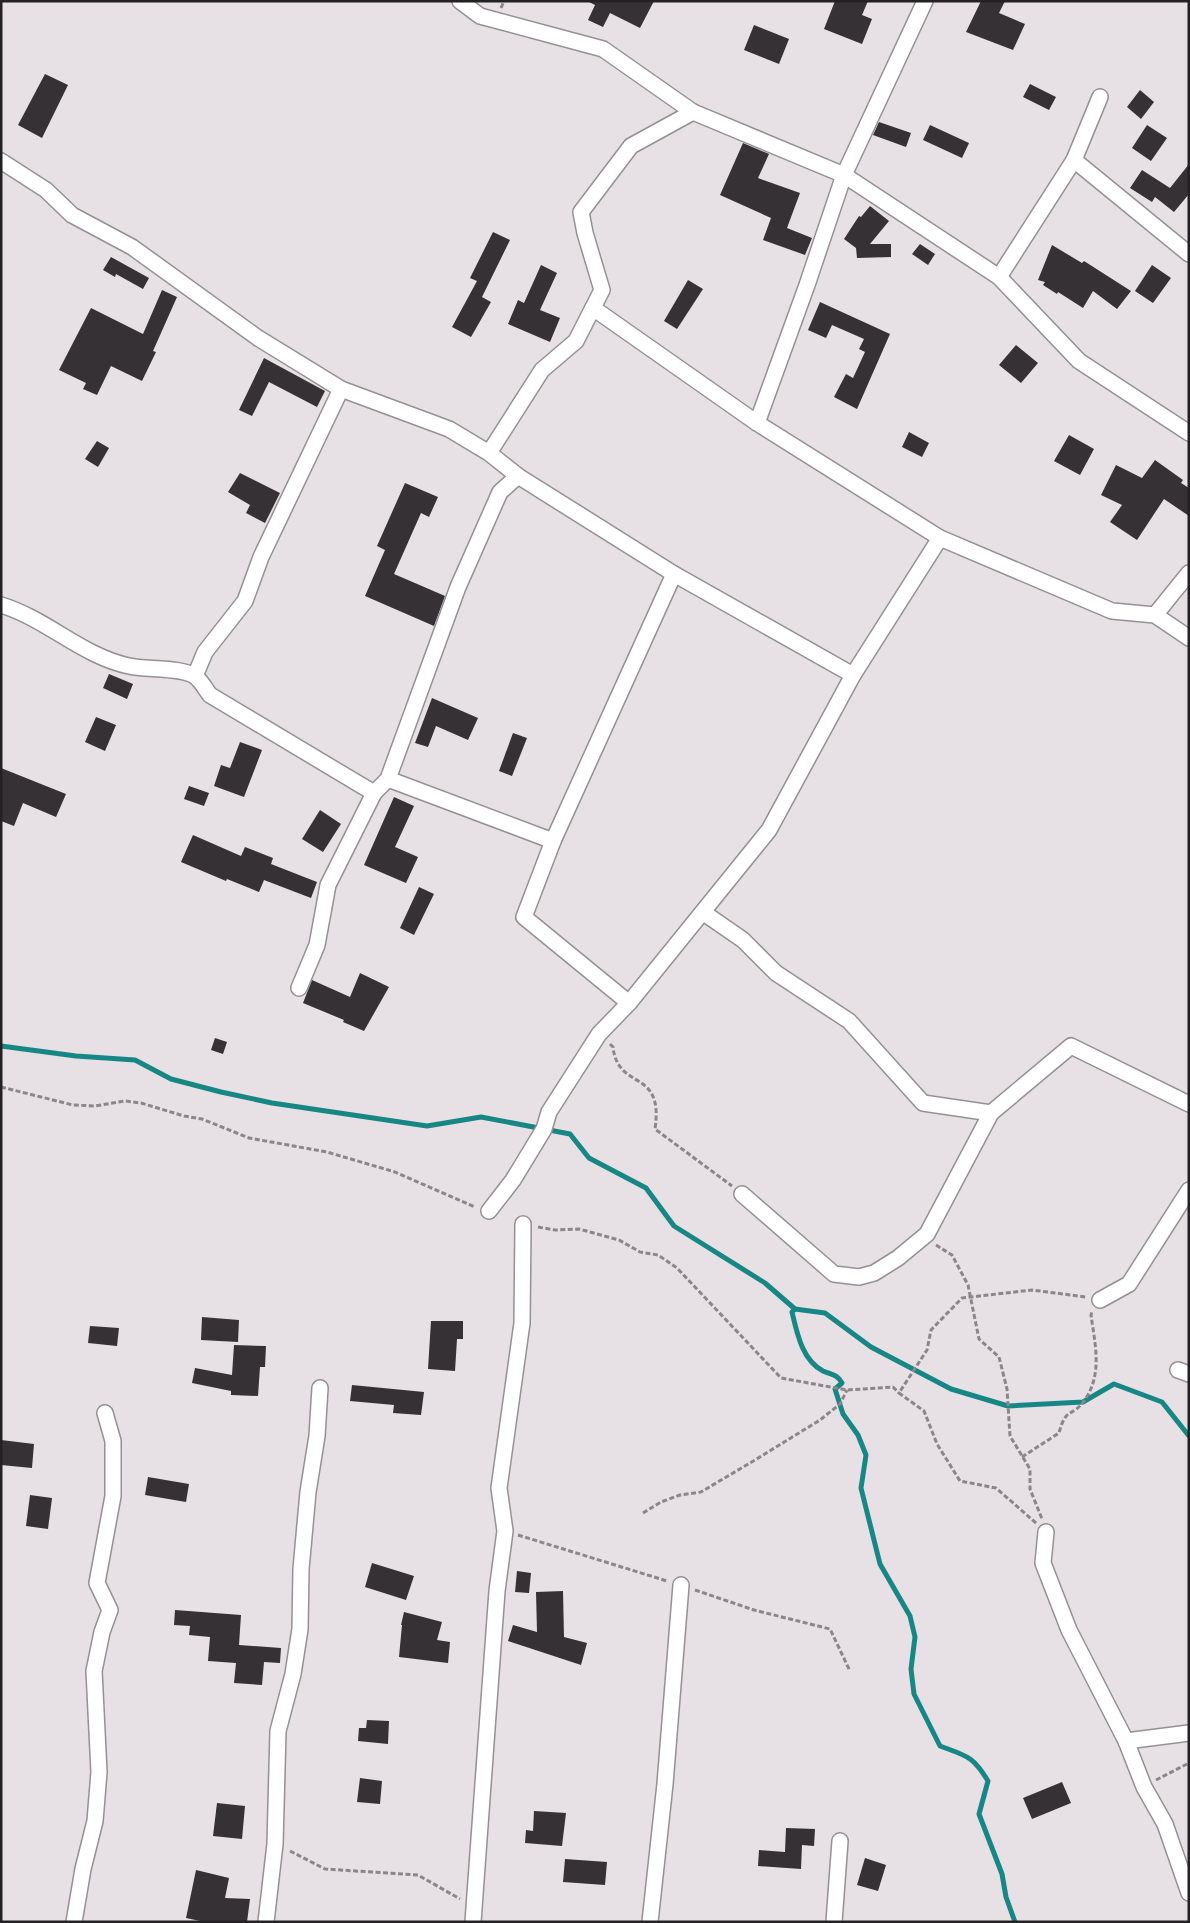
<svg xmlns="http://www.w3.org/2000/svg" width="1190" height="1923" viewBox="0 0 1190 1923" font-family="Karla,sans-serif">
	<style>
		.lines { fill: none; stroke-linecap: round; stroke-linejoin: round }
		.stream { stroke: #178785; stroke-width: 5 }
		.building { fill: #363134 }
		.minor-casing { stroke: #969094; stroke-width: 18 }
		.path { stroke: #8a8689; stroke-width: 3; stroke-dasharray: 5 2.5; stroke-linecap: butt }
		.minor { stroke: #fff; stroke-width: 15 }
	</style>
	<rect width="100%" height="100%" fill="#e7e1e5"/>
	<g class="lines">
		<g class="stream">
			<polyline points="1,1046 76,1056 135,1060 171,1079 221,1092 272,1103 427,1126 481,1117 570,1134 589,1158 646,1188 674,1226 765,1283 795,1309 825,1313 871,1347 951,1389 1008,1406 1083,1402 1114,1384 1162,1402 1189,1436"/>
			<path d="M 795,1309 L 792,1312 C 797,1333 802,1360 823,1371 C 832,1375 837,1374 842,1383 L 835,1389 L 843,1414 L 858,1435 L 866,1455 L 861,1488 L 880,1564 L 910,1616 L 915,1637 L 911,1669 L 914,1694 L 940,1746 C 967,1756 973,1756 988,1781 L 979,1814 L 1002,1874 L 1006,1897 L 1015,1922"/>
		</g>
	</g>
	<g class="building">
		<polygon points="587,1 654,1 640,28 610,13 603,27 588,20 595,5"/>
		<polygon points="835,1 868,1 862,15 872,19 862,44 824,29"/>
		<polygon points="981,1 1005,1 999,13 1025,24 1013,50 966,32"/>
		<polygon points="754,25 789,39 779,64 744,50"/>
		<polygon points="45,74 68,85 42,138 18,125"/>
		<polygon points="1030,84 1056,97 1049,110 1023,97"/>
		<polygon points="1140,90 1154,102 1141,119 1127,107"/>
		<polygon points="879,122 911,133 906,147 873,135"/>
		<polygon points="930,125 969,143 962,158 923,140"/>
		<polygon points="1147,125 1167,138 1151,161 1132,148"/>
		<polygon points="743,143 769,154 758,178 800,193 787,228 812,238 805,255 763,240 771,218 720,195"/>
		<polygon points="1189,164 1189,194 1174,212 1155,197 1152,202 1130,188 1142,170 1170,188"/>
		<polygon points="870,206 889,221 870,244 891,244 891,257 857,258 856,248 844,239 859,216 861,217"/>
		<polygon points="493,232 510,240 482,297 491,302 471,337 452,327 477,281 470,278"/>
		<polygon points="920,244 935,254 928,265 912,254"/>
		<polygon points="1052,245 1082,263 1084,261 1131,291 1117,309 1093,291 1083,308 1058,292 1057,294 1043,285 1045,282 1038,280"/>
		<polygon points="111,257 149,278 143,289 116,274 115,277 103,270"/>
		<polygon points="541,265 557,273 540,310 560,318 550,342 508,324 518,300 524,303"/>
		<polygon points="1152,265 1171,278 1153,303 1135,291"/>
		<polygon points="688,280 703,289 677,329 664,321"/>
		<polygon points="162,290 177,297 153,351 156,352 142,381 111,366 97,395 83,389 86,383 59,370 91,308 143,334"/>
		<polygon points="820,302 890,334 857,409 834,397 846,374 853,378 865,352 859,349 864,339 832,325 826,338 808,330"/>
		<polygon points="1016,345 1038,363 1021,383 999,365"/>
		<polygon points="264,358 325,391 317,407 269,382 252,416 239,410"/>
		<polygon points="909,432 929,443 922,457 902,447"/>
		<polygon points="1069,435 1094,449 1080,475 1054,461"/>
		<polygon points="97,441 109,448 98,467 85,459"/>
		<polygon points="1155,460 1183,480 1181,483 1189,488 1189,516 1164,499 1137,540 1110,522 1122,505 1101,495 1116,465 1142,478"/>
		<polygon points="240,473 280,493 265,523 246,513 250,505 228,492"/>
		<polygon points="405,483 438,497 429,517 421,513 394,574 445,596 434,626 365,596 385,550 377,546"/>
		<polygon points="109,674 133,684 127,699 103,688"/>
		<polygon points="432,698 478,718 468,740 436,726 428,747 415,743"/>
		<polygon points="96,717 116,725 105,751 85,742"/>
		<polygon points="513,733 527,738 512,776 499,771"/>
		<polygon points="240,742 262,750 244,797 214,786 221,765 230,768"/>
		<polygon points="1,768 66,794 56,817 23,803 14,826 1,821"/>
		<polygon points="189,786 209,793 204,806 184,799"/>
		<polygon points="394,797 414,806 395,847 418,857 406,883 364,865"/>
		<polygon points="320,810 341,824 323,852 302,839"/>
		<polygon points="193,835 241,856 245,847 273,858 271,864 317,882 311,898 264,880 259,892 227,879 226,881 181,862"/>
		<polygon points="419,887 434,894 414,935 400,928"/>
		<polygon points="360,973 389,987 364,1031 343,1022 344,1020 303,1003 312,980 350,997"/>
		<polygon points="215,1038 227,1042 223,1054 211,1050"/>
		<polygon points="202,1317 239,1320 238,1342 201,1340"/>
		<polygon points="431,1321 463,1321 463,1339 457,1339 455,1371 428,1369"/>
		<polygon points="90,1326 119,1328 117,1346 88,1343"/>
		<polygon points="234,1345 266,1346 265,1367 260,1367 258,1396 231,1395 231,1391 192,1383 195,1368 232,1375"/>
		<polygon points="352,1385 424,1392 421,1415 393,1413 394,1405 350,1401"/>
		<polygon points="1,1440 34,1444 32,1468 1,1465"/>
		<polygon points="148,1477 189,1484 186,1502 145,1495"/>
		<polygon points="30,1495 52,1498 48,1529 26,1526"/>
		<polygon points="372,1563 414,1576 406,1600 365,1587"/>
		<polygon points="517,1571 531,1573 529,1593 515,1592"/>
		<polygon points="563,1591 564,1637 587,1643 581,1665 508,1641 513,1625 537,1632 536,1592"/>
		<polygon points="175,1610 241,1615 239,1645 281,1648 280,1663 264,1662 262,1685 234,1683 236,1663 208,1661 210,1637 189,1635 190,1626 174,1625"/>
		<polygon points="404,1612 442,1622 437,1640 450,1642 448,1663 399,1657 402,1625 401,1625"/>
		<polygon points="367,1720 389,1721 388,1744 358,1741 359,1728 366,1728"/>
		<polygon points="360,1778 382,1781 380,1804 357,1802"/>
		<polygon points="1062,1782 1071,1803 1032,1819 1023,1798"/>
		<polygon points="217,1803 245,1806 242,1839 213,1836"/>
		<polygon points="534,1811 566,1813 562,1846 525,1843 526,1830 533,1831"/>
		<polygon points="786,1828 815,1829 814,1846 802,1845 801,1869 758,1866 759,1850 785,1852"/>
		<polygon points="865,1858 886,1865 878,1891 857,1885"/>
		<polygon points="565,1859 607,1862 605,1885 563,1882"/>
		<polygon points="196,1870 229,1878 225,1898 250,1899 247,1922 205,1922 186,1918"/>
	</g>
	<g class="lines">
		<g class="minor-casing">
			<g id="minor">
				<polyline points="460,1 480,16 603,49 693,112 844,175 999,277 1079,361 1189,433"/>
				<polyline points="1074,160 1189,254"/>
				<polyline points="1,161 46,190 72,215 132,247 258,338 341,389 449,429 489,453 518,476 674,574 853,675"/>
				<polyline points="999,277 1074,160 1100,97"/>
				<polyline points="593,308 757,423 940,538 1112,611 1155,615 1189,638"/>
				<polyline points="757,423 807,285 844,175 925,1"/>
				<polyline points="489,453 542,370 576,341 602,290 585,233 581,212 631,146 693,112"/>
				<path d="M 1,605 C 47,619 82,656 129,666 C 144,670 185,667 196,677 C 202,682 206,690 210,695 L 374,793"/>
				<polyline points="1155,615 1189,573"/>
				<polyline points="195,676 205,652 245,601 261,557 341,389"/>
				<polyline points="388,779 553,841"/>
				<polyline points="704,913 743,940 776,973 849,1021 923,1103 991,1113 1071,1046 1189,1104"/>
				<polyline points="299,988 317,945 328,885 374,793 388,779 458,587 500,492 518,476"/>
				<polyline points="629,1003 524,917 553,841 674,574"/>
				<polyline points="742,1194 834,1274 859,1277 874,1273 898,1258 927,1234 991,1113"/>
				<polyline points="489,1211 513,1180 544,1129 549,1112 599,1034 629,1003 769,830 853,675 940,538"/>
				<polyline points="1100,1300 1129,1284 1189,1190"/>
				<polyline points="1178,1370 1189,1374"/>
				<polyline points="1046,1532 1043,1563 1069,1630 1126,1741 1144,1787 1165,1824 1189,1893"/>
				<polyline points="1126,1741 1189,1733"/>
				<polyline points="74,1922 83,1869 95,1821 99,1772 94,1671 102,1632 110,1610 97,1583 113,1496 113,1441 105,1413"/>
				<polyline points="266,1922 275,1844 278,1731 293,1674 300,1629 301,1569 308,1492 317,1436 320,1388"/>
				<polyline points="473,1922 497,1591 505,1531 499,1488 522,1323 523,1224"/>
				<polyline points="650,1922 665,1784 681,1585"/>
				<polyline points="834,1922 840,1841"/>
			</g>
		</g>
		<g class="path">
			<polyline points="501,8 504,1"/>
			<path d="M 610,1044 L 613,1047 C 618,1092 664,1067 655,1129 L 732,1186"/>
			<polyline points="1,1087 73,1105 95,1106 125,1101 141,1103 184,1116 202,1119 249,1138 327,1152 395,1172 475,1207"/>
			<polyline points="538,1227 555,1230 579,1229 619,1240 640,1252 658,1255 677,1268 781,1378 847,1390 893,1387 899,1393"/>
			<polyline points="936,1245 952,1255 968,1285 979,1339 999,1357 1007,1389 1010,1436 1030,1469 1030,1489 1042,1519"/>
			<path d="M 1022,1457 L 1059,1433 C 1066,1406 1072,1418 1084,1401 C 1103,1375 1095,1344 1091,1315 L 1092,1312"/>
			<polyline points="643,1513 661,1502 680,1495 701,1492 755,1460 820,1420 840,1404 847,1390"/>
			<polyline points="1036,1523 996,1488 960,1481 937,1444 924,1411 899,1393 927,1350 931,1330 962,1298 1032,1290 1086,1297"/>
			<polyline points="518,1535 667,1581"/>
			<polyline points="695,1590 754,1610 830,1629 850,1671"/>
			<polyline points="1156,1780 1189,1763"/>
			<polyline points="290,1851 325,1869 418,1875 460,1899"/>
		</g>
		<use href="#minor" class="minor"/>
	</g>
	<rect width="1190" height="1923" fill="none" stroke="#232123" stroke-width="5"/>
</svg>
